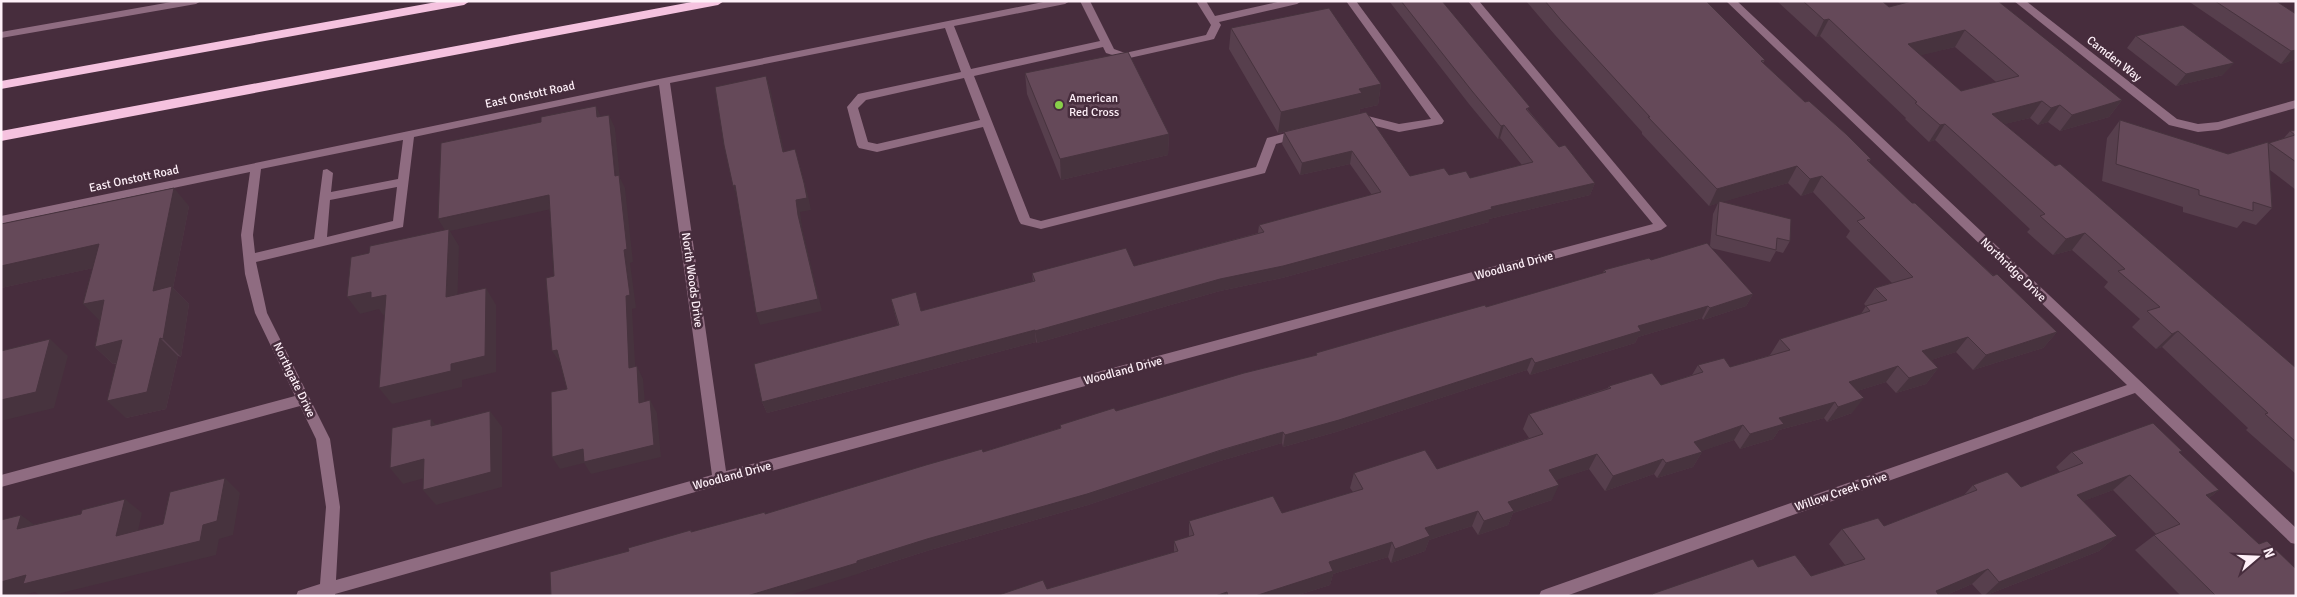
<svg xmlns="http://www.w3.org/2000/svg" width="2297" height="597" viewBox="0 0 2297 597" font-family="Signika,sans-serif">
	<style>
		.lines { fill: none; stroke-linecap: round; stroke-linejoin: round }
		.minor { fill: #8f6c81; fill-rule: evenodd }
		.highway { fill: #f5c2df; fill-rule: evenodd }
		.wall { fill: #573f4d; fill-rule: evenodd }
		.shaded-wall { fill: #47333e }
		.building { fill: #654959; stroke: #47333e; fill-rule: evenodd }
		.poi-dot { fill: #88cf49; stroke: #472d3d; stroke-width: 2 }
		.labels { text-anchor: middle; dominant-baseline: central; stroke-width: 5; stroke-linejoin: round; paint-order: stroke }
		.street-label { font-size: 12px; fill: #fef0f8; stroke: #472d3d }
		.poi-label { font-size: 12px; fill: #fef0f8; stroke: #472d3d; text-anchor: start }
	</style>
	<rect width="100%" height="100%" fill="#472d3d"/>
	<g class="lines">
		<g class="minor">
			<polygon points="177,1 201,1 196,4 1,38 1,32"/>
			<path d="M 1048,1 L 1070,1 L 1065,4 L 954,26 L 971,69 L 1100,41 L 1080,1 L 1090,1 L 1114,49 L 1125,53 L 1206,35 L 1211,25 L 1196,1 L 1206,1 L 1215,16 L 1282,1 L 1302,1 L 1297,4 L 1219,22 L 1221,25 L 1214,39 L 1210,40 L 1125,59 L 1106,53 L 1103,47 L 974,76 L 1030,218 L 1041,221 L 1256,167 L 1267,138 L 1298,130 L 1304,134 L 1302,137 L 1276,144 L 1265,173 L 1041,229 L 1021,224 L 1019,221 L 983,127 L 877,152 L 859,148 L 857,145 L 847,107 L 858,94 L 961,72 L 945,28 L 670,83 L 726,471 L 1653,224 L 1468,1 L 1479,1 L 1667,226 L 1661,230 L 720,485 L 335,594 L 335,596 L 296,596 L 298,591 L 320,584 L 326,507 L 316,439 L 300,406 L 1,487 L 1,475 L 295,396 L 255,313 L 245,274 L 241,235 L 250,172 L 1,224 L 1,216 L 664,78 ZM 964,78 L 980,120 L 877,144 L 868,142 L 858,108 L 866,100 ZM 659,85 L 712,475 L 336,580 L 340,507 L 330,439 L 267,313 L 256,262 L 403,227 L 414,137 ZM 403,140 L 398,179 L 331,192 L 333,173 L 327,169 L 323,170 L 314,239 L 255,253 L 253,235 L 261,169 ZM 397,187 L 393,221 L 327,237 L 330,200 Z"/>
			<polygon points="1346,1 1356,1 1442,118 1444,121 1442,124 1399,132 1364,123 1352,124 1350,121 1352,118 1364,115 1399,124 1431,119"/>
			<polygon points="1726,1 1737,1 2296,528 2296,544 2291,543 2135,393 1566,596 1539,596 1541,591 1546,589 2127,385"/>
			<polygon points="2014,1 2026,1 2177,119 2198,124 2218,122 2296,100 2296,108 2218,130 2198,132 2169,125"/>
		</g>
		<g class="highway">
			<polygon points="442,1 470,1 464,5 1,89 1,81"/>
			<polygon points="697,1 724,1 718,5 1,141 1,131"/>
		</g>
	</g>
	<g class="wall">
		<polygon points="1389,1 1442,1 1529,111 1559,147 1595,183 1590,195 1489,219 1489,222 1282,278 1220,291 1037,343 1036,342 767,413 762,402 898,325 891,299 921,311 1033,282 1032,273 1134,266 1258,233 1259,225 1372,195 1350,164 1300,175 1282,144 1284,132 1278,133 1229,49 1231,28 1381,84 1378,105 1360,109 1359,114 1410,176 1449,175 1470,178 1522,165 1500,138 1498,139 1469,104"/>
		<polygon points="1526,1 1706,1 1765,60 1763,63 1805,102 1871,159 1869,162 1912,203 2057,332 2043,348 1973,370 1956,352 1931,360 1938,368 1926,384 1896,393 1886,382 1857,391 1852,413 1827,422 1824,418 1779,430 1773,439 1740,449 1734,440 1701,451 1702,452 1693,467 1657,478 1654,474 1605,491 1589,469 1555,480 1552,500 1513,513 1508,525 1478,535 1472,526 1429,540 1425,551 1391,563 1388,557 1333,574 1330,585 1295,596 996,596 1047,589 1174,552 1174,541 1189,537 1189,521 1282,513 1353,492 1350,488 1354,473 1437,469 1529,438 1523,429 1529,414 1608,388 1609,386 1661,385 1692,375 1698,365 1730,367 1771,355 1770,355 1780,339 1861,314 1866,306 1864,304 1875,288 1892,283 1846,237 1850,231 1813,192 1801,196 1788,183 1721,202 1790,241 1783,253 1776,251 1770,262 1711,248 1753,294 1746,306 1703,320 1702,318 1638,337 1635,343 1530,375 1527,370 1336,432 1283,447 1282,443 1220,461 1088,505 930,550 861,572 861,573 629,551 691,530 692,532 766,514 983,452 1060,428 1060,425 1116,411 1316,355 1316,353 1486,307 1603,273 1604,270 1651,260 1710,246 1713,214 1718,203 1709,206 1642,134 1642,132 1555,35"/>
		<path d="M 1777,1 L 1882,1 L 1889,7 L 1912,1 L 2122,100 L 2109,117 L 2060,131 L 2048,122 L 2038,125 L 2030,118 L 2004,124 L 2296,368 L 2296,474 L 2246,430 L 2248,428 L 2162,347 L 2156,349 L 2132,327 L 2140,319 L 2104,287 L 2108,282 L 2072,250 L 2053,255 L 2027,232 L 2030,229 L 1935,140 L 1929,142 L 1905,119 L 1906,118 L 1820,36 L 1816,37 ZM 1955,47 L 1996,82 L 1961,91 L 1920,55 Z"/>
		<polygon points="2188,1 2276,1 2296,14 2296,59 2281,64"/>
		<polygon points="2136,36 2223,75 2176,86 2127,48"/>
		<polygon points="1025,73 1169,134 1168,155 1061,180 1027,94"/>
		<polygon points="2120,120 2228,154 2268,144 2284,138 2290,131 2296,130 2296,190 2270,170 2272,208 2256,225 2243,221 2237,228 2183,212 2183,207 2102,181 2107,138"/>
		<polygon points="189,206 173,288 189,304 181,357 178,356 166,409 126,418 116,364 113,364 95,347 100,321 93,268 1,288"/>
		<polygon points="2072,452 2180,453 2219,490 2209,498 2296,596 2181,596 2135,550 2156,534 2113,490 2083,501 2117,536 2099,551 1984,596 1983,596 1972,584 1944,596 1651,596 1652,594 1758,567 1811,576 1845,565 1829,544 1842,529 1884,526 1964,495 1973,485 2021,487 2060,472 2056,467"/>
	</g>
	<g class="shaded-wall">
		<polygon points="1829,19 1820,36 1816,37 1824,20"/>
		<polygon points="1965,30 1955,47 1898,61 1908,44"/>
		<polygon points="2296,50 2296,59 2281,64 2291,51"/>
		<polygon points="2234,63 2223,75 2176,86 2186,74"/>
		<polygon points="766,76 770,88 787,164 783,152"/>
		<polygon points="1381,84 1378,105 1360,109 1359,114 1278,133 1281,112 1359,89"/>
		<polygon points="2122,100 2109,117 2060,131 2072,115"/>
		<polygon points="2042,101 2030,118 1980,130 1992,114"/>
		<polygon points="2060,105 2048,122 2038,125 2051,108"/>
		<polygon points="596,106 602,119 597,117"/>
		<polygon points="609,115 615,128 620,178 625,188 633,262 630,263 636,308 632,309 636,380 629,368 624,250"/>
		<polygon points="1945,124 1935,140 1929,142 1940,125"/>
		<polygon points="1504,125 1500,138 1498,139 1501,126"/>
		<polygon points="1169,134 1168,155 1061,180 1060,159"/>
		<polygon points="795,149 808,195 811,210 800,212 802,227 822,311 760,325 756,313 796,200"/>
		<polygon points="1352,151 1350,164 1300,175 1302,163"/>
		<polygon points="1797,166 1788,183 1709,206 1717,189"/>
		<polygon points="1822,176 1813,192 1801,196 1810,179"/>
		<polygon points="1595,183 1590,195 1489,219 1489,222 1282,278 1220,291 1037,343 1035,331 1220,279 1491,207"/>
		<polygon points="735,185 737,198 733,186"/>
		<polygon points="174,188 189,206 173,288 189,304 181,357 163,339 153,291"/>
		<polygon points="549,195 556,208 450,231 459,246 457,314 446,297 446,232 438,219"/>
		<polygon points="2085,233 2072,250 2053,255 2066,239"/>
		<polygon points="99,244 117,263 1,288 1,266"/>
		<polygon points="486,288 496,305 496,372 462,380 462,387 392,404 379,388 451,364"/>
		<polygon points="371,292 386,295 398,312 383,315 379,309 360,314 347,297"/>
		<polygon points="1753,294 1746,306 1703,320 1710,308"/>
		<polygon points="104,300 101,322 83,304"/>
		<polygon points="1708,306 1702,318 1638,337 1635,343 1530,375 1535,363 1638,326"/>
		<polygon points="1035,330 1036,342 767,413 762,402"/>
		<polygon points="2178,331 2162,347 2156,349 2172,334"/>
		<polygon points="2057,332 2043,348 1973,370 1986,355"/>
		<polygon points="1968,337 1956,352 1910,367 1922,351"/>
		<polygon points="160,338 178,356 166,409 126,418 107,401"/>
		<polygon points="50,339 68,356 54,408 1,421 1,400"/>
		<polygon points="122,340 140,357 113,364 95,347"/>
		<polygon points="557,350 565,362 560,363 552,351"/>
		<polygon points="1532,358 1527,370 1336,432 1283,447 1285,435"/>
		<polygon points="637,366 643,379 646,415 639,403"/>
		<polygon points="1898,366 1886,382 1838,397 1849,382"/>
		<polygon points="1938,368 1926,384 1896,393 1909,378"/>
		<polygon points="1864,398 1852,413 1827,422 1838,407"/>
		<polygon points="650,400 657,413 661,457 591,474 584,463 560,469 552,457"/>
		<polygon points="1835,402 1824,418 1779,430 1773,439 1740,449 1750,434 1779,418"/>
		<polygon points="490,411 502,427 502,487 436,505 423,490"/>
		<polygon points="431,419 443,434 431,426"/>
		<polygon points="1743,425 1734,440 1685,457 1694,442"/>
		<polygon points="1283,432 1282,443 1220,461 1088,505 930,550 861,572 861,573 787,596 747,596 927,539"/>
		<polygon points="1702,452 1693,467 1657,478 1666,463"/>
		<polygon points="1597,454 1589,469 1542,485 1549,470"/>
		<polygon points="424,459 436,475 403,484 390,468"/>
		<polygon points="1663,459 1654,474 1605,491 1613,476"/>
		<polygon points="2130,475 2113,490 2060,510 2077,495"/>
		<polygon points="225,478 240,493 233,535 219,539 216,555 49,596 41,596 35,592 20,596 1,596 1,582 203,525"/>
		<polygon points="1559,485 1552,500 1513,513 1508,525 1478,535 1484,521 1508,502"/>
		<polygon points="2219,490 2200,505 2206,495"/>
		<polygon points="125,499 142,513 134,549 116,536"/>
		<polygon points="1478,511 1472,526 1429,540 1425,551 1391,563 1395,549 1425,528"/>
		<polygon points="21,515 40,529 17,529"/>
		<polygon points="2117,536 2099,551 1984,596 1999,582"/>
		<polygon points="1392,542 1388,557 1333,574 1330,585 1295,596 1255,596 1329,562"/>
		<polygon points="1988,569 1972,584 1944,596 1931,596 1936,591"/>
		<polygon points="1227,592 1226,596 1215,596"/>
	</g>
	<g class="building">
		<polygon points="1401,1 1442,1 1530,107 1526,109 1559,147 1565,145 1595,183 1491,207 1492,209 1365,244 1283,266 1220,279 1035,331 1035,330 762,402 754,364 899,325 891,299 916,292 921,311 1035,281 1032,273 1126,248 1134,266 1264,232 1259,225 1381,192 1352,151 1302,163 1284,132 1366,112 1410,176 1444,168 1449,175 1466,171 1470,178 1533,162 1504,125 1501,126 1472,91"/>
		<polygon points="1545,1 1706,1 1765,60 1761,61 1805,102 1809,101 1846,134 1871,159 1867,160 1912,203 1915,203 1993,276 1997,274 2057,332 1986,355 1968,337 1922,351 1938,368 1909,378 1898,366 1849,382 1864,398 1838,407 1835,402 1779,418 1784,424 1750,434 1743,425 1694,442 1702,452 1666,463 1663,459 1613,476 1597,454 1549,470 1559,485 1508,502 1514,511 1484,521 1478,511 1425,528 1430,536 1395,549 1392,542 1329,562 1333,571 1255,596 1228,596 1227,592 1215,596 996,596 1043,580 1047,589 1178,551 1174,541 1194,535 1189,521 1273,496 1282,513 1363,489 1354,473 1425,450 1437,469 1543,434 1529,414 1611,388 1609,386 1652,373 1661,385 1703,372 1698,365 1724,358 1730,367 1790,350 1780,339 1870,311 1866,306 1887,300 1875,288 1913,277 1857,221 1865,218 1822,176 1810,179 1797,166 1717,189 1648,117 1650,117 1560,19"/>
		<path d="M 1803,1 L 1882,1 L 1889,7 L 1912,1 L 1998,1 L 2122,100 L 2072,115 L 2060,105 L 2051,108 L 2042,101 L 1992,114 L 2055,166 L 2060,164 L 2296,368 L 2296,442 L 2265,414 L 2268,413 L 2178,331 L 2172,334 L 2147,311 L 2160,307 L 2118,271 L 2125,269 L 2085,233 L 2066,239 L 2040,216 L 2045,214 L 1945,124 L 1940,125 L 1915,103 L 1917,102 L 1829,19 L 1824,20 ZM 1965,30 L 2019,76 L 1961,91 L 1908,44 Z"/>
		<polygon points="2215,1 2276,1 2296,14 2296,50 2291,51"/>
		<polygon points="1329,8 1381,84 1359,89 1362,93 1281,112 1231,28"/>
		<polygon points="2183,25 2234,63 2186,74 2136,36"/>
		<polygon points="1128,52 1169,134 1060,159 1025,73"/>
		<polygon points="766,76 783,152 795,149 804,183 807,198 796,200 798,215 818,299 756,313 735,185 733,186 724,145 715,87"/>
		<polygon points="596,106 597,117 609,115 615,176 619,175 627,249 624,250 630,295 626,296 629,368 637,366 639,403 650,400 654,445 584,462 583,449 552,457 551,392 567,389 557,350 552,351 546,278 554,276 549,195 438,219 441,143 541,122 541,117"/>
		<polygon points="2120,120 2228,154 2268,142 2272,208 2253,202 2253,211 2199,195 2199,190 2116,164"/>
		<polygon points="2296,130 2296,162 2269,143 2295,135 2290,131"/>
		<polygon points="174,188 153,291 172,286 163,339 160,338 147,392 107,401 122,340 95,347 104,300 83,304 99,244 1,266 1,224"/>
		<polygon points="1719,201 1791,219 1790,241 1777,238 1776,250 1716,235"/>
		<polygon points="449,229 446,297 486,288 485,356 451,364 451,371 379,388 386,295 371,298 371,292 347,297 351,257 369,253 370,246"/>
		<polygon points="1707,243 1753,294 1710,308 1708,306 1638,326 1641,331 1535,363 1532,358 1339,420 1285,435 1283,432 1221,450 1087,494 927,539 857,561 857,563 747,596 551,596 550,572 629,551 628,548 691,530 691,532 765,512 765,514 926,465 982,449 983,452 1061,428 1060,425 1114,408 1116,411 1244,373 1317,355 1316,353 1424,322 1485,305 1486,307 1606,272 1604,270 1649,258 1651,260"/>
		<polygon points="50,339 36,392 1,400 1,351"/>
		<polygon points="490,411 491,472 423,490 424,459 390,468 392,428 431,419 431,426"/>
		<polygon points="2153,423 2182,451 2179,452 2219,490 2206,495 2259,544 2267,541 2296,569 2296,596 2216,596 2154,535 2180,524 2130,475 2077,495 2117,536 1999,582 1988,569 1936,591 1939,596 1654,596 1652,594 1753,559 1758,567 1795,555 1811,576 1865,559 1842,529 1878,518 1884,526 1977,490 1973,485 2007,472 2021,487 2083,463 2072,452"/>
		<polygon points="225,478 217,521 203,525 200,541 23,584 26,575 1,582 1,520 21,515 17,529 81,514 82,510 125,499 116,536 163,524 170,492"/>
	</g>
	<circle class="poi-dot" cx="1059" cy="105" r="5"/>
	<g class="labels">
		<g class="street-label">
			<text transform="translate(2114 59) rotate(38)">Camden Way</text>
			<text transform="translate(530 95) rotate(-12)">East Onstott Road</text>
			<text transform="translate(134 179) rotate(-12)">East Onstott Road</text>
			<text transform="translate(1514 266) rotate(-15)">Woodland Drive</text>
			<text transform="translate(2013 270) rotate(44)">Northridge Drive</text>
			<text transform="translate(692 280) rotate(82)">North Woods Drive</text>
			<text transform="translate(1123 371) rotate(-15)">Woodland Drive</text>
			<text transform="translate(294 380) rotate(64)">Northgate Drive</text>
			<text transform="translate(732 476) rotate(-15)">Woodland Drive</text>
			<text transform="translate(1841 492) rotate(-19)">Willow Creek Drive</text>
		</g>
		<g class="poi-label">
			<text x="1069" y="98">American<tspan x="1069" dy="14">Red Cross</tspan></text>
		</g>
	</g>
	<rect width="2297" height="597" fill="none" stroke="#fef0f8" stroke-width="5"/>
	<g transform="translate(2257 557) rotate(71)" stroke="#472d3d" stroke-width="4" paint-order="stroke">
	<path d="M0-4L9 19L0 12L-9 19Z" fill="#fef0f8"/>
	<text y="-8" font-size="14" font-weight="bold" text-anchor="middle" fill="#fef0f8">N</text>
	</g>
</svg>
